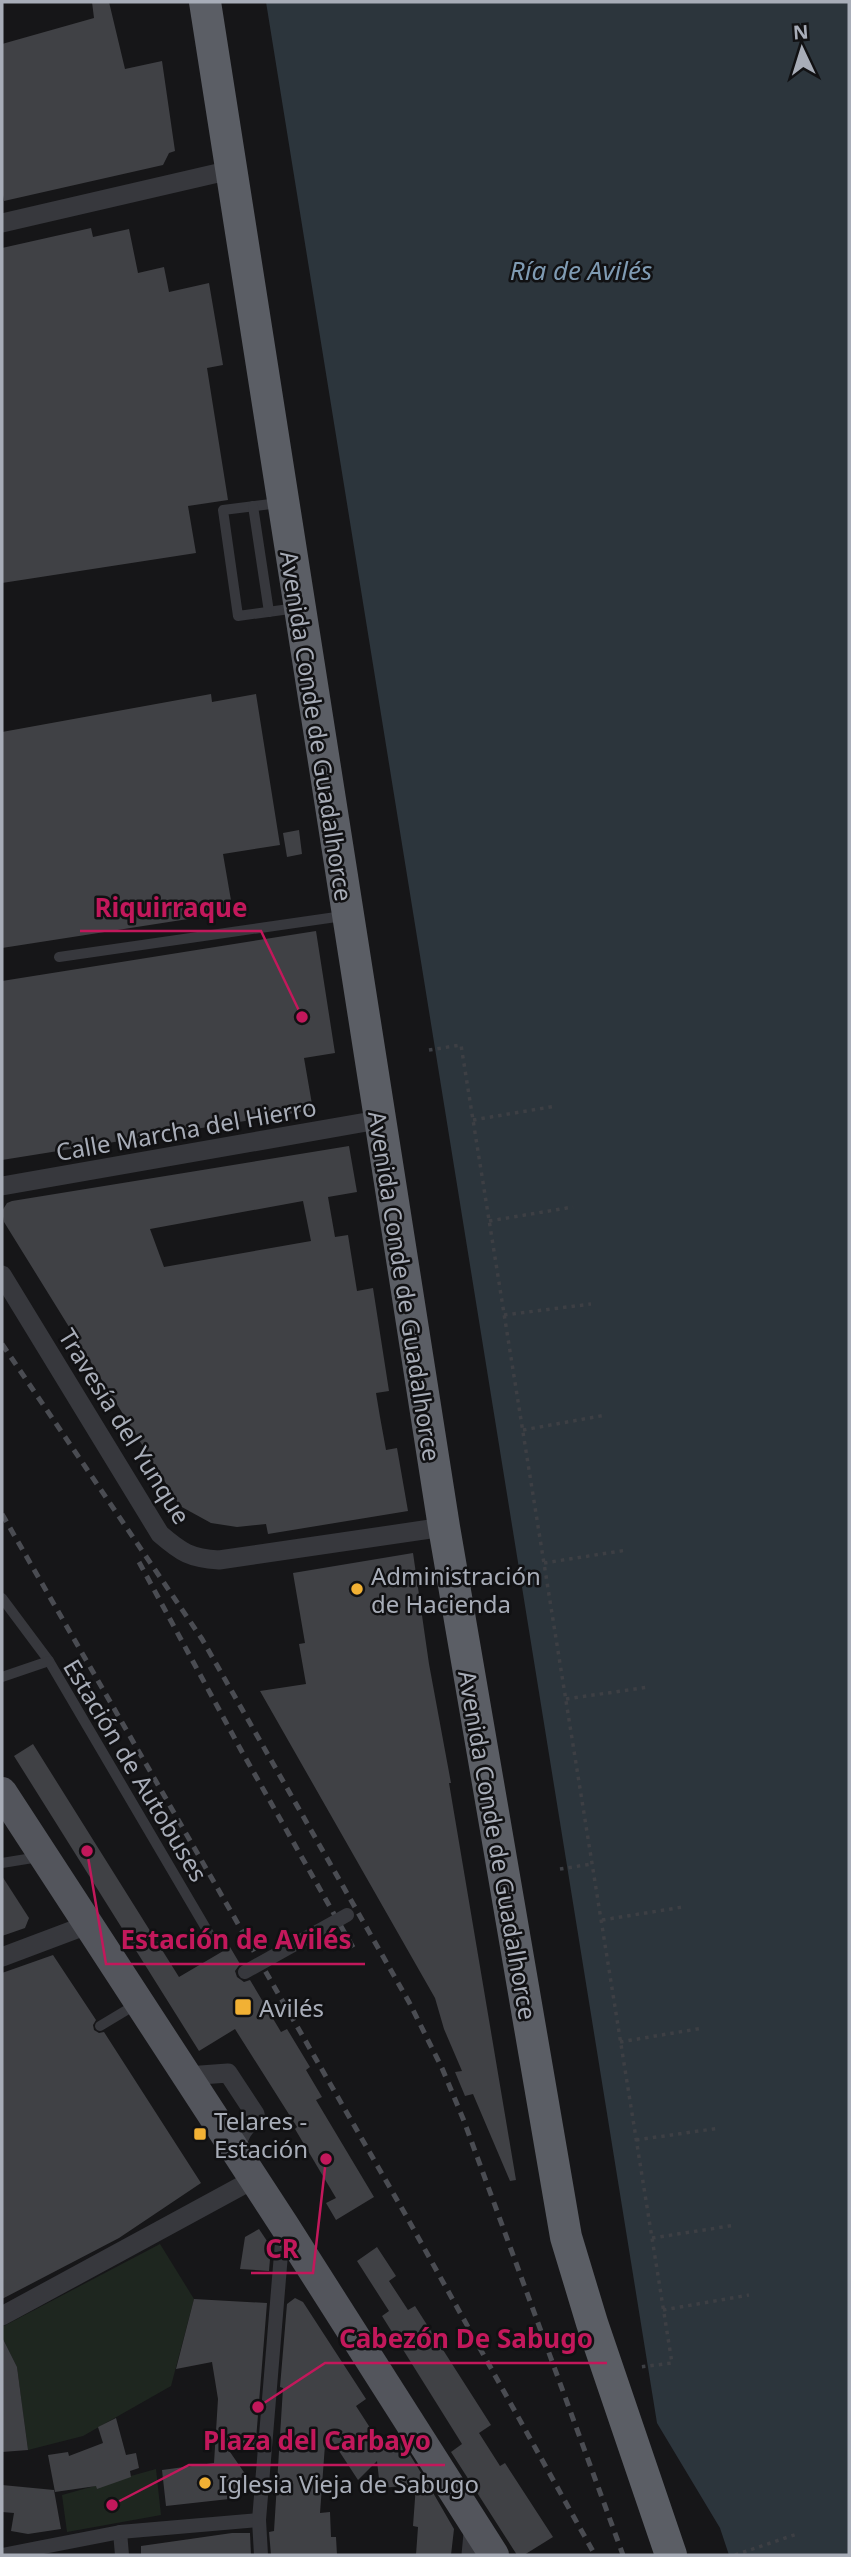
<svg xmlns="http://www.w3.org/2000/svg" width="851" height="2557" viewBox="0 0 851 2557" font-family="'Noto Sans',sans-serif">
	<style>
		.green { fill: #1e261f }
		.water { fill: #2c353c }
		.building { fill: #404145; fill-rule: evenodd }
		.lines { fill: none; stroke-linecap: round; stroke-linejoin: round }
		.path { stroke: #3d3f44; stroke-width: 3.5; stroke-dasharray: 3.5 5; stroke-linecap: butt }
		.service { stroke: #37383d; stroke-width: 10 }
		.pedestrian { stroke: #37383d; stroke-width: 14 }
		.minor { stroke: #37383d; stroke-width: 19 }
		.primary { stroke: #53555c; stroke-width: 30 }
		.trunk { stroke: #5b5e65; stroke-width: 32 }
		.rail { stroke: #4a4c52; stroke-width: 5; stroke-dasharray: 9 7; stroke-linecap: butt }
		.pedestrian-bridge { stroke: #37383d; stroke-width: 14 }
		.poi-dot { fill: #f2b134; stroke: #111113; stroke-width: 2.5 }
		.labels { text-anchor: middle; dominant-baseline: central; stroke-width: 5; stroke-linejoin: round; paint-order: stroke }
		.street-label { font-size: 24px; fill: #a8adb8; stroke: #111113 }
		.poi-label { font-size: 24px; fill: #a8adb8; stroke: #111113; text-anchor: start }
		.water-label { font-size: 26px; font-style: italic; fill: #7f9bb3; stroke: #111113 }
		.leader { fill: none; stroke: #c2185b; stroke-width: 2.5 }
		.callout-dot { fill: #c2185b; stroke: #111113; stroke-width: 2.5 }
		.callout-label { font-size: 26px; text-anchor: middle; font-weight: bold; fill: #c2185b; stroke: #111113; stroke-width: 5; stroke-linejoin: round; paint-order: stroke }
	</style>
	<rect width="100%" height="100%" fill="#161618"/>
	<g class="green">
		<polygon points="160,2244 194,2299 171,2386 83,2436 28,2450 17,2367 2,2337 2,2327"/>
		<polygon points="156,2469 161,2515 67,2532 62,2495"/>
	</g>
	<polygon class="water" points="266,2 849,2 849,2555 729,2555 720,2528 657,2423"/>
	<g class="building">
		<polygon points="92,2 109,2 125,69 162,61 175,151 169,153 163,165 4,201 2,189 2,44 94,18"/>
		<polygon points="91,228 93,237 129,229 138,273 164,267 169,292 209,283 223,365 207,368 228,500 188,506 196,553 2,583 2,248"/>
		<polygon points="211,694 212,702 256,694 280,845 223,854 233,912 2,948 2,732"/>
		<polygon points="299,830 302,854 287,857 283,833"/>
		<polygon points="316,931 335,1053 304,1058 313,1110 2,1160 2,981"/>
		<path d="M 349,1146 L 357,1192 L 328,1197 L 335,1237 L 348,1235 L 357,1291 L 373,1288 L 389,1391 L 376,1393 L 380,1417 L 386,1450 L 397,1448 L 408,1511 L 268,1534 L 266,1524 L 237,1527 L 211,1523 L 180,1506 L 4,1222 L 2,1211 L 7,1203 L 12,1201 ZM 303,1201 L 311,1241 L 164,1267 L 150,1229 Z"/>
		<polygon points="413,1553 429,1664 451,1783 449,1783 516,2180 510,2181 473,2094 465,2096 455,2072 462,2071 444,2029 435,1998 260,1691 306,1684 299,1644 305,1643 293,1573"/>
		<polygon points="33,1744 179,1977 230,1947 240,1964 235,1971 237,1977 244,1982 250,1980 281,2032 287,2029 310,2067 306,2070 322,2097 316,2100 374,2197 336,2220 326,2203 336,2198 295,2129 297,2127 235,2029 199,2051 14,1756"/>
		<polygon points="2,1876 29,1918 25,1928 2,1936"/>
		<polygon points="53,1955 96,2020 93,2025 94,2030 99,2033 104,2032 201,2183 119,2238 2,2299 2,1973"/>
		<polygon points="259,2229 271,2247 269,2271 240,2269 245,2237"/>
		<polygon points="377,2247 396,2276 389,2281 408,2310 415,2306 491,2425 479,2433 500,2466 505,2463 553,2537 524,2555 517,2555 451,2452 462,2444 382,2316 389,2311 357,2261"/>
		<polygon points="295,2298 303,2302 366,2399 356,2406 385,2451 402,2442 428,2484 454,2529 451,2555 416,2555 418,2527 413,2526 416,2485 380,2488 377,2461 358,2480 326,2431 320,2513 330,2512 331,2537 336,2537 337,2555 271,2555 269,2532 274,2531 283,2388 280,2387 287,2304"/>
		<polygon points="194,2299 267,2303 255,2452 230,2452 248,2478 245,2488 229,2499 166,2506 162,2470 214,2463 218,2399 212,2362 176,2369"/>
		<polygon points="2,2337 17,2367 28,2450 2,2452"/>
		<polygon points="116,2418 126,2455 136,2453 139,2468 130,2471 131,2477 97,2489 96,2486 55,2492 48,2455 68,2452 69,2456 103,2443 98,2427"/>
		<polygon points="2,2485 54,2490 61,2529 28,2534 11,2531 14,2513 2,2512"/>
		<polygon points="232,2533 250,2533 251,2555 141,2555 141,2546"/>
	</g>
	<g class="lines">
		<g class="path">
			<polyline points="429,1050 461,1045 473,1120 672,2363 640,2367"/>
			<polyline points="473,1120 556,1106"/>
			<polyline points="489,1221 573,1207"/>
			<polyline points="504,1315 591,1304"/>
			<polyline points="523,1430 606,1415"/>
			<polyline points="544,1563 627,1550"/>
			<polyline points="566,1699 649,1687"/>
			<polyline points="560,1869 592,1864"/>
			<polyline points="602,1920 683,1907"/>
			<polyline points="620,2042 703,2028"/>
			<polyline points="636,2140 720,2128"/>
			<polyline points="652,2238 736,2225"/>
			<polyline points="663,2310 749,2295"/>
			<polyline points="735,2555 797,2534"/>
		</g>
		<g class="service">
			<polyline points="279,503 223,510 238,616 297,608"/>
			<polyline points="253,506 269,612"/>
			<polyline points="59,957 343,916"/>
			<polyline points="2,1598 49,1661 214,1942"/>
			<polyline points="2,1677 49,1661"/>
			<polyline points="2,1863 39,1857"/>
			<polyline points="100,2026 135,2005"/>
		</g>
		<g class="pedestrian">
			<polyline points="120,2532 122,2555"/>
			<polyline points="2,2555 120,2532 259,2520"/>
			<polyline points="261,2555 259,2520 283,2230"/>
		</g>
		<g class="minor">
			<polyline points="2,223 231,170"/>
			<polyline points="2,1186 378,1120"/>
			<path d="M 2,1275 L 160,1534 C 182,1553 190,1558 219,1560 L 444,1527"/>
			<polyline points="2,1957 87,1925"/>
			<polyline points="187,2076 228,2073 255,2114 242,2132 234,2149"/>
			<polyline points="2,2316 254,2179"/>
			<polyline points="471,2555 474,2523"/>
		</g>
		<polyline class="primary" points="2,1792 284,2225 494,2555"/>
		<polyline class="trunk" points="205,2 444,1527 566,2237 592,2323 671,2555"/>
		<g class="rail">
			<polyline points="2,1344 202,1639 409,2002 442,2068 464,2121 623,2555"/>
			<polyline points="2,1514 404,2212 595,2555"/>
			<polyline points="139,1562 241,1750 355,1951"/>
		</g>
		<polyline class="pedestrian-bridge" points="245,1972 347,1915"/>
	</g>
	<g class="poi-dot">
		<circle cx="357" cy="1589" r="7"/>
		<rect x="234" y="1998" width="18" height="18" rx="3.5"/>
		<rect x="193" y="2127" width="14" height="14" rx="3.5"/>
		<circle cx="205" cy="2483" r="7"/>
	</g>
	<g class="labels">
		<g class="street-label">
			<text transform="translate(317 726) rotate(81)">Avenida Conde de Guadalhorce</text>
			<text transform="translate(186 1129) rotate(-10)">Calle Marcha del Hierro</text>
			<text transform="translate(405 1286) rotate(81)">Avenida Conde de Guadalhorce</text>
			<text transform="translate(125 1426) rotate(58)">Travesía del Yunque</text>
			<text transform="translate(136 1770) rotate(59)">Estación de Autobuses</text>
			<text transform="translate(498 1845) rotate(80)">Avenida Conde de Guadalhorce</text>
		</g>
		<g class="poi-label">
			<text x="371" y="1575">Administración<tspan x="371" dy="28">de Hacienda</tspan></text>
			<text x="259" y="2007">Avilés</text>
			<text x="214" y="2120">Telares -<tspan x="214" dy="28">Estación</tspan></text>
			<text x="219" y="2483">Iglesia Vieja de Sabugo</text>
		</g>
		<g class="water-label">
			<text x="581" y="270">Ría de Avilés</text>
		</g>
	</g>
	<path class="leader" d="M302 1017L261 931H80M87 1851L106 1964H365M326 2159L313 2273H251M258 2407L325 2363H607M112 2505L189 2465H445"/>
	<g class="callout-dot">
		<circle cx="302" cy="1017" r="7"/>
		<circle cx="87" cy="1851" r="7"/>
		<circle cx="326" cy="2159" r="7"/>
		<circle cx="258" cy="2407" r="7"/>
		<circle cx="112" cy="2505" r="7"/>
	</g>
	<g class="callout-label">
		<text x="171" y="917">Riquirraque</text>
		<text x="236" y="1949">Estación de Avilés</text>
		<text x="282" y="2258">CR</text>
		<text x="466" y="2348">Cabezón De Sabugo</text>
		<text x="317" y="2450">Plaza del Carbayo</text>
	</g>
	<rect width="851" height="2557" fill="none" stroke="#a8adb8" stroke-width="7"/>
	<g transform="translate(802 49) rotate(356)" stroke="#111113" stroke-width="5" paint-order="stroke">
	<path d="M0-5L12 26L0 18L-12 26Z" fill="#a8adb8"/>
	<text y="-10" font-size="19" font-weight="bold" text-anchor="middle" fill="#a8adb8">N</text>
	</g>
</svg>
